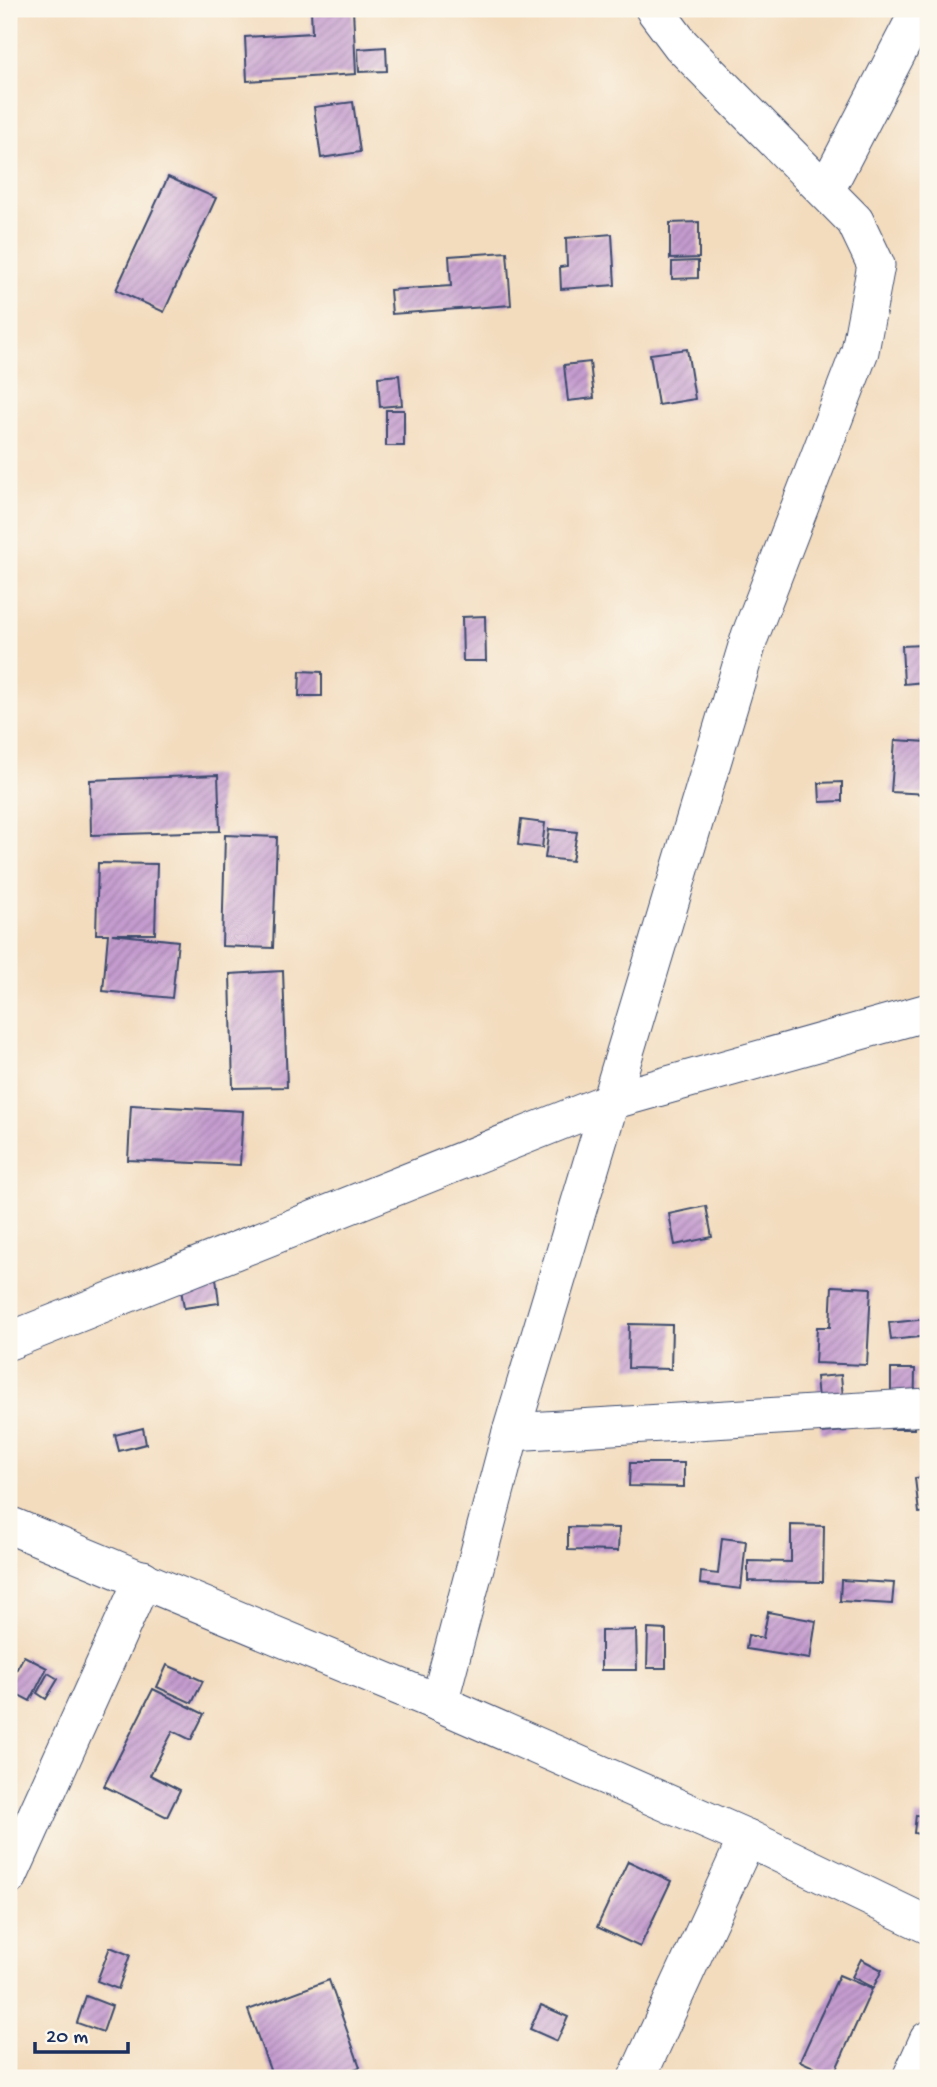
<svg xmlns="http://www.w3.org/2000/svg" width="937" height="2087" viewBox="0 0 937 2087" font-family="'Gochi Hand',sans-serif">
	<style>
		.building { fill: url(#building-hatch) }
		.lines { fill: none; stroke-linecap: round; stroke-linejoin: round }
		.minor-casing { stroke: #3b496c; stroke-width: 39 }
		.minor { stroke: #fff; stroke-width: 37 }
	</style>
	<defs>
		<pattern id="building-hatch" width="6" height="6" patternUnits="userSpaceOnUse" patternTransform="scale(1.75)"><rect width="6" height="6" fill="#c59ccf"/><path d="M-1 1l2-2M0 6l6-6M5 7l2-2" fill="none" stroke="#9f80ab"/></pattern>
	</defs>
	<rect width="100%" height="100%" fill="#fbf7ec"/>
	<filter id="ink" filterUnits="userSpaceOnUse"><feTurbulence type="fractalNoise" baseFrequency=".0143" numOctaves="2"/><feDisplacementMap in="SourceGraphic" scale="14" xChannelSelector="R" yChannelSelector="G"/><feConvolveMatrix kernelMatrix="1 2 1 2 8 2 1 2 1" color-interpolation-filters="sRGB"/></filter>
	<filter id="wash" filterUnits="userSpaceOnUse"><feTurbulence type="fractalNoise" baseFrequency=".00686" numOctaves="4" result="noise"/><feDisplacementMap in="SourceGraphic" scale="28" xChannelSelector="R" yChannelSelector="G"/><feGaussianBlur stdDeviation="1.57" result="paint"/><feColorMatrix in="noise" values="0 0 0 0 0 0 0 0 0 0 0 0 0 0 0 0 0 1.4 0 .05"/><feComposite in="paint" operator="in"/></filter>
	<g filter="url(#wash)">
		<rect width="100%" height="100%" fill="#f3dcbe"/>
		<g id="blocks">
			<g class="building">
				<polygon points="311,9 353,9 356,74 247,81 245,37 312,33"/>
				<polygon points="386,47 387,71 359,72 358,49"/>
				<polygon points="353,102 360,152 321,158 314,107"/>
				<polygon points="168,177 216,198 164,312 116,290"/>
				<polygon points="699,222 699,258 670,259 670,223"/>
				<polygon points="612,234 615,285 561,289 560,267 567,266 566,238"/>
				<polygon points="507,252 511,305 392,314 390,290 451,286 449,256"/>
				<polygon points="698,261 698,278 672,279 672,262"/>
				<polygon points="687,349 695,399 658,405 650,354"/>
				<polygon points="590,362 594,398 568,401 564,365"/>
				<polygon points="399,375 402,405 380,407 378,377"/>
				<rect x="386" y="410" width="18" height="36"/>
				<polygon points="485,616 486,661 463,661 462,617"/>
				<polygon points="922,645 924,682 904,684 902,646"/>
				<polygon points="300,671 322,672 322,696 299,696"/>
				<polygon points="895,740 928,742 928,794 891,792"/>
				<polygon points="218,775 220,831 91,835 90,780"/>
				<polygon points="842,782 842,801 820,802 819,783"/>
				<polygon points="521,820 545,823 542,848 518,845"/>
				<polygon points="549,829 577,832 572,861 545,858"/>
				<polygon points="225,835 277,837 273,948 222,946"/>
				<polygon points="98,863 157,864 155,934 112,934 178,941 172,998 103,991 108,934 96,934"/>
				<polygon points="283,971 287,1087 233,1088 230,974"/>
				<polygon points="131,1105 243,1111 240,1165 128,1160"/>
				<polygon points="706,1206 712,1237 675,1245 669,1214"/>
				<polygon points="216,1278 219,1303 184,1308 180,1283"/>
				<polygon points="832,1286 871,1288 867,1365 815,1363 817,1327 830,1327"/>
				<polygon points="927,1319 928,1336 891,1340 889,1323"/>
				<polygon points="629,1324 672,1325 671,1369 628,1368"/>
				<polygon points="891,1369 915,1369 914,1429 891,1429"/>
				<polygon points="841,1375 846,1431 821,1433 816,1377"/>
				<polygon points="143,1428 146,1444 119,1451 115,1435"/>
				<polygon points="630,1463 684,1463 684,1487 629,1486"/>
				<polygon points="928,1476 928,1512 919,1513 915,1478"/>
				<polygon points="925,1516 928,1516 928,1570 923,1570"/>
				<polygon points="791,1525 824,1526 823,1582 748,1581 748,1561 791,1562"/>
				<polygon points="568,1527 619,1528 618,1551 568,1550"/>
				<polygon points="722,1538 746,1541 741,1589 700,1584 701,1572 718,1574"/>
				<polygon points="841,1580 894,1583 892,1604 840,1601"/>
				<polygon points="768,1612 816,1621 810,1659 746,1649 748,1635 763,1638"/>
				<polygon points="648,1629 666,1630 666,1668 647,1668"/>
				<polygon points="636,1630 637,1670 601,1670 601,1631"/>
				<polygon points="24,1656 47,1668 30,1701 9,1690 9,1683"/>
				<polygon points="167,1665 203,1681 192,1703 157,1687"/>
				<polygon points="48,1673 58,1679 46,1699 37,1693"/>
				<polygon points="153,1689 204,1714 191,1740 173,1731 150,1775 180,1790 167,1817 104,1786"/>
				<polygon points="916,1815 928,1817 928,1836 914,1833"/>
				<polygon points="628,1861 671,1881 640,1947 597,1927"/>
				<polygon points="110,1947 130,1955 118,1989 97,1981"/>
				<polygon points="861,1959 882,1970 873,1988 852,1977"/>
				<polygon points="839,1975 872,1989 833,2076 800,2061"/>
				<polygon points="329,1980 360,2067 329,2078 273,2078 248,2010"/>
				<polygon points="86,1996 112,2006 103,2032 77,2023"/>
				<polygon points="541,2005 568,2017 557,2041 530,2029"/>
			</g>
		</g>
	</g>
	<g filter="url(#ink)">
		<use href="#blocks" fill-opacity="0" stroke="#3b496c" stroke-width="2"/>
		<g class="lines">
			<g class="minor-casing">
				<g id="minor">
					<polyline points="826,190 920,9"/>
					<polyline points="9,1341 611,1101 928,1012"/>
					<polyline points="511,1432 928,1407"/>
					<polyline points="9,1525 439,1703 747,1838 928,1925"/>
					<polyline points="439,1703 511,1432 750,636 860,351 876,265 855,221 681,45 654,9"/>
					<polyline points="9,1876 143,1579"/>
					<polyline points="637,2078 747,1838"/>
					<polyline points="911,2078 928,2040"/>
				</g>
			</g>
			<use href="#minor" class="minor"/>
		</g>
	</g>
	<rect width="937" height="2087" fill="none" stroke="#fbf7ec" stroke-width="35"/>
	<path d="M35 2042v10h93v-10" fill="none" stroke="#1b2f5e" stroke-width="3.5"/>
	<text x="46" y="2042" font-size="21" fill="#1b2f5e" stroke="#fbf7ec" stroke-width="5" paint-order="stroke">20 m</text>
</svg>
